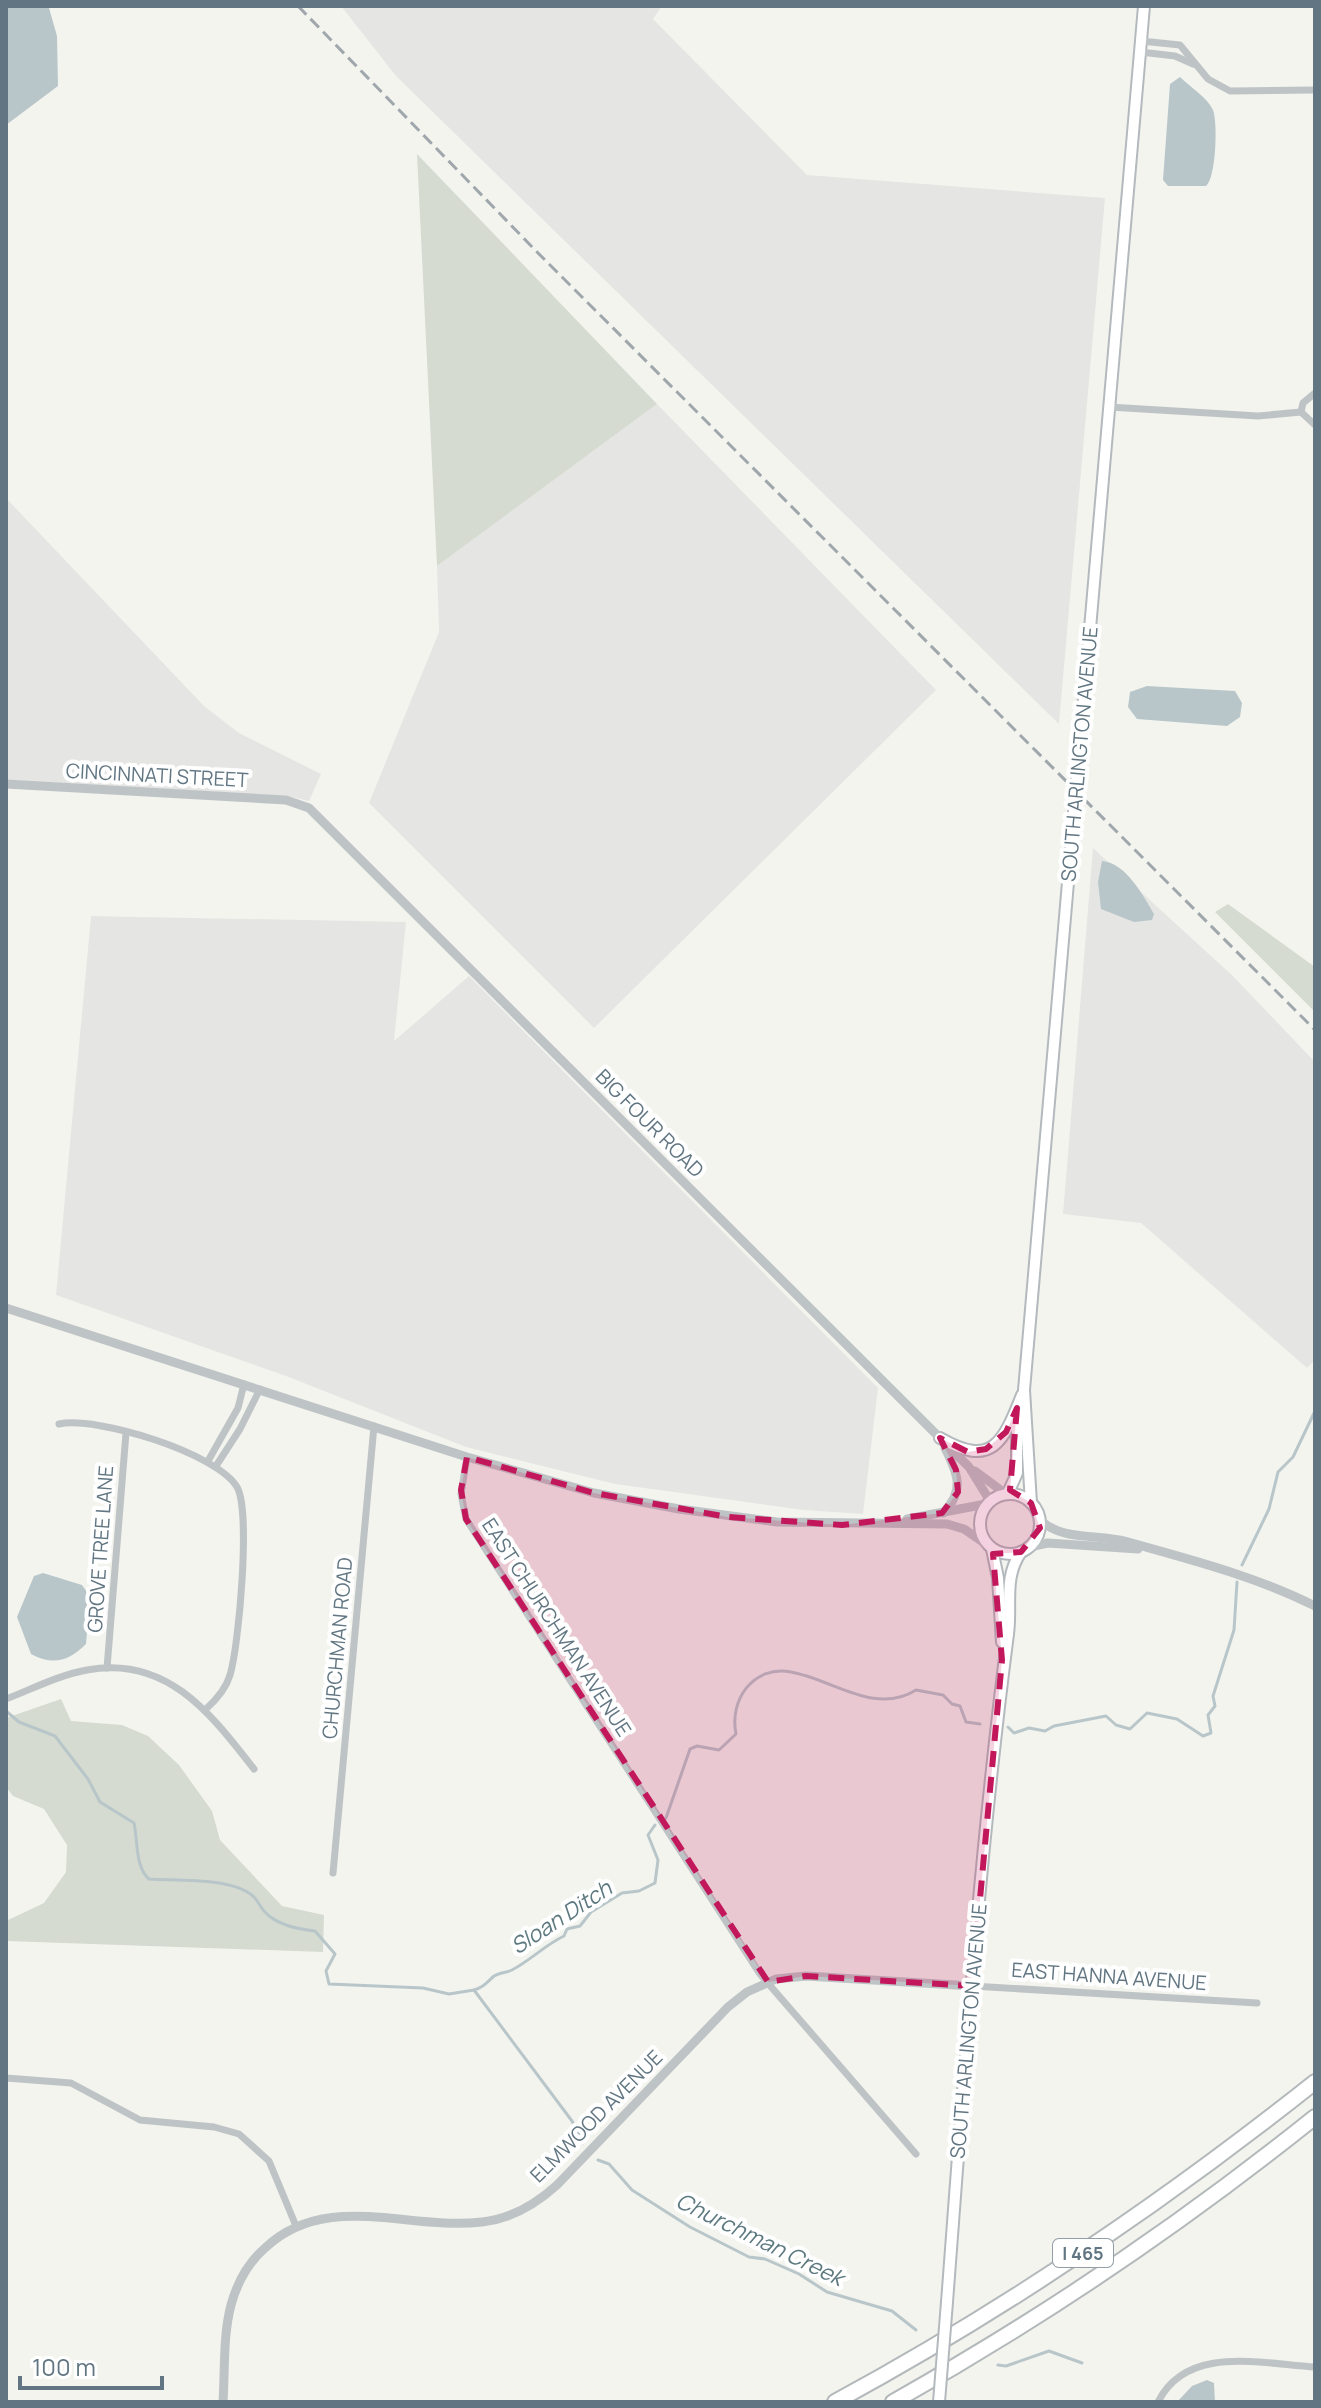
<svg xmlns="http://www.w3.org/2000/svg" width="1321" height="2408" viewBox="0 0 1321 2408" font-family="Manrope,sans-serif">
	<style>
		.built { fill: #e5e5e3 }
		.green { fill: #d5dbd0 }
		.water { fill: #b8c6ca }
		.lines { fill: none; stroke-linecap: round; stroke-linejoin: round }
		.stream { stroke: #b8c6ca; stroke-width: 3 }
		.secondary-casing { stroke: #b3b9bd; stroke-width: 14 }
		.motorway-casing { stroke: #b3b8ba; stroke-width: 18 }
		.minor { stroke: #bec4c6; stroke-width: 7 }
		.tertiary { stroke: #bec4c6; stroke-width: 9 }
		.secondary { stroke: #fff; stroke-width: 10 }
		.motorway { stroke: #fff; stroke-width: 14 }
		.rail { stroke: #9fa7ac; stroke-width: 3; stroke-dasharray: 12 6; stroke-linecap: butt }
		.secondary-bridge-casing { stroke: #b3b9bd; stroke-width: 14; stroke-linecap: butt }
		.secondary-bridge { stroke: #fff; stroke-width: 10 }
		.marked { fill: #c2185b; fill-opacity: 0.2; stroke: #c2185b; stroke-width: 6; stroke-dasharray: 16 10; stroke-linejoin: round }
		.labels { text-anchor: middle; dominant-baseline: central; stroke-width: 8; stroke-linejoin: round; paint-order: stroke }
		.shield { fill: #fff; stroke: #909fa8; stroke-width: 2 }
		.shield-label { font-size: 18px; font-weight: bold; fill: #617682 }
		.street-label { font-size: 20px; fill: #617682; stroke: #fff }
		.water-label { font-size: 22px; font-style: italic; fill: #5d7980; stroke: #fff }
	</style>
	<rect width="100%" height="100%" fill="#f4f4ef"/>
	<g class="built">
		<polygon points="341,6 662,6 653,19 807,175 1105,198 1059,724 396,76"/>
		<polygon points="657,404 936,690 594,1028 369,803 439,632 437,566"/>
		<polygon points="6,498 204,706 239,733 321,774 309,801 288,796 6,780"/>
		<polygon points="1093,848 1234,977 1315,1062 1315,1360 1307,1368 1141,1223 1063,1214"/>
		<polygon points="91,916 406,922 394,1041 469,976 878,1388 863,1514 803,1510 615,1484 466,1447 286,1376 56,1295"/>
	</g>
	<g class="green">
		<polygon points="417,154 657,404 437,566"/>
		<polygon points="1228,904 1315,967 1315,1012 1215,912"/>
		<polygon points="61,1699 71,1721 122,1725 148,1736 179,1765 212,1811 220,1840 282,1906 324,1915 323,1952 6,1941 6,1921 44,1903 66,1872 67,1845 44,1809 13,1796 6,1787 6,1718"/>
	</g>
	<g class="water">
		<polygon points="6,6 49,8 57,36 58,86 6,125"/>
		<path d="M 1180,77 C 1190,87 1207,97 1213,110 C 1218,123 1216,178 1206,186 L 1168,186 L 1163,180 L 1170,84 Z"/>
		<polygon points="1147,686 1235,691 1242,703 1240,717 1227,726 1137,719 1128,707 1130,692"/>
		<path d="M 1102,861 C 1126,863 1143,895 1154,914 L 1152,920 L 1134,922 L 1101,909 L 1098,882 Z"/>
		<path d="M 43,1573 L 82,1585 L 90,1596 L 86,1644 C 69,1661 53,1666 31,1654 L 17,1617 L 34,1576 Z"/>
		<polygon points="1207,2380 1214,2383 1215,2402 1177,2402 1192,2386"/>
	</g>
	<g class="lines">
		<g class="stream">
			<polyline points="1242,1565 1269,1509 1278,1472 1293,1457 1315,1411"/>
			<path d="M 6,1711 L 19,1722 L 55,1736 L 88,1779 L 100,1802 L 134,1823 C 138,1841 135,1867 149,1879 C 176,1881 231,1877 253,1896 C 257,1899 260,1907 264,1911 C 276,1925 297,1929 315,1931 L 335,1954 L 326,1971 L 329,1984 L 423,1988 L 449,1994 L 474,1990 L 572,2121 L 583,2143"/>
			<polyline points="1008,1727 1014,1733 1029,1728 1045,1731 1054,1726 1106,1716 1116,1725 1130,1729 1147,1713 1177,1719 1203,1736 1211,1733 1208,1715 1215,1706 1213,1696 1234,1630 1237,1582"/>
			<path d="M 666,1818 L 690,1749 L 697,1746 L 719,1750 L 736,1734 C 729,1700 753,1665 791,1672 C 832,1679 875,1716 916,1690 L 943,1695 L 952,1704 L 960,1706 L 966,1722 L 980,1724"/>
			<path d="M 474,1990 C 484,1987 486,1983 494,1976 C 500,1972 506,1973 512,1970 C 531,1960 545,1945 564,1936 L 567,1929 L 580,1926 L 591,1912 L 622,1893 L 639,1891 L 655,1883 L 658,1860 L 648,1835 L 655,1825"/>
			<polyline points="598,2160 609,2164 632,2190 690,2227 749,2257 765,2259 799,2274 827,2292 892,2311 916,2330"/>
			<polyline points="998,2365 1006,2366 1049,2351 1082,2363"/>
		</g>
		<g class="secondary-casing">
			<g id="secondary">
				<path d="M 940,1438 C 992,1468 1003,1443 1022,1395"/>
				<polyline points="1008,1493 1017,1473 1017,1414"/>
				<circle cx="1010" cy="1524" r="30"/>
				<polyline points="1031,1503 1024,1390 1144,6"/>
				<polyline points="992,1549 998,1578 1002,1642"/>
				<path d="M 947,2302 C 964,2079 979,1856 1008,1634 C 1012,1604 1003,1578 1021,1552"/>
			</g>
		</g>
		<g class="motorway-casing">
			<g id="motorway">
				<path d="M 835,2402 C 1005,2310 1164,2202 1315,2082"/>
				<path d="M 893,2402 C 1041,2319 1183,2223 1315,2117"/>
			</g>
		</g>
		<g class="minor">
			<polyline points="1141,41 1180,45 1208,79 1230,91 1315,90"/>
			<polyline points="1140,52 1175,56 1193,64"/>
			<polyline points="1109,407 1258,416 1301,412 1315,425"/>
			<polyline points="1301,412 1303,403 1315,393"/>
			<path d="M 59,1424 C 97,1416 217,1453 237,1487 C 251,1511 239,1645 230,1675 C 226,1689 217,1699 206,1709"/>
			<polyline points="467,1457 461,1494 466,1519 760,1974 916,2154"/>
			<polyline points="208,1461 238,1408 244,1384"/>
			<polyline points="216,1466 240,1429 260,1389"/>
			<polyline points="107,1668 126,1433"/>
			<path d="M 6,1699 C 32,1689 59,1675 87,1670 C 167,1655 211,1714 254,1769"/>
			<polyline points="333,1873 374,1426"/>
			<polyline points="972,1986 1257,2003"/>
			<polyline points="6,2078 71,2083 140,2120 214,2127 239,2134 269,2161 296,2226"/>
			<path d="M 1158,2402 C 1187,2344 1262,2364 1315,2367"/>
		</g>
		<g class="tertiary">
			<polyline points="6,784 286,800 309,808 969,1467 990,1501"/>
			<polyline points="6,1308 467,1457 594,1493 679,1509 777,1522 947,1524 964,1529 986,1544"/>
			<polyline points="975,1471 1006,1494"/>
			<path d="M 943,1513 C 965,1491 958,1474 945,1448"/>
			<polyline points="907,1519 986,1504"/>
			<path d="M 1040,1520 C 1064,1542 1098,1533 1128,1542 C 1192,1560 1255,1576 1315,1606"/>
			<polyline points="1029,1547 1048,1543 1138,1549"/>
			<path d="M 223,2402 C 225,2370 223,2335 231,2305 C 237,2283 248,2263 265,2248 C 327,2190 408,2231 482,2222 C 511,2219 536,2204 557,2185 L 728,2007 L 747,1992 L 776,1979 L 806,1976 L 972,1986"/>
		</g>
		<use href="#secondary" class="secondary"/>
		<use href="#motorway" class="motorway"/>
		<polyline class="rail" points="298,6 538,253 1315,1030"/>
		<g class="secondary-bridge-casing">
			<polyline id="secondary-bridge" points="939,2402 947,2302"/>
		</g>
		<use href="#secondary-bridge" class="secondary-bridge"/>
	</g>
	<path class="marked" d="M 1017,1408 L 1010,1490 L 1031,1503 L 1040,1528 L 1021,1552 L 993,1554 L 1002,1660 L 972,1986 L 806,1976 L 768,1982 L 466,1519 L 461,1490 L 467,1457 L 594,1493 L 728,1517 L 842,1525 L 942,1513 L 958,1492 L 956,1470 L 940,1438 L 968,1452 L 986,1449 L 1006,1432 Z"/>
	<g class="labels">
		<rect class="shield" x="1053" y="2239" width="60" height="28" rx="6"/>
		<g class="shield-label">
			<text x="1083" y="2253">I 465</text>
		</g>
		<g class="street-label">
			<text transform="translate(1079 754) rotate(-85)">SOUTH ARLINGTON AVENUE</text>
			<text transform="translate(157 775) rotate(3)">CINCINNATI STREET</text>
			<text transform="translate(650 1123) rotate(45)">BIG FOUR ROAD</text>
			<text transform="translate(100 1549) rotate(-86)">GROVE TREE LANE</text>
			<text transform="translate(557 1627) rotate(57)">EAST CHURCHMAN AVENUE</text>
			<text transform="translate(337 1648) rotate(-85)">CHURCHMAN ROAD</text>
			<text transform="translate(1109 1976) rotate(4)">EAST HANNA AVENUE</text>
			<text transform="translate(968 2031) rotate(-85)">SOUTH ARLINGTON AVENUE</text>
			<text transform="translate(596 2116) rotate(-45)">ELMWOOD AVENUE</text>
		</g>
		<g class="water-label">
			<text transform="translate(561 1917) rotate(-33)">Sloan Ditch</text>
			<text transform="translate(760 2239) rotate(26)">Churchman Creek</text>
		</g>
	</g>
	<rect width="1321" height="2408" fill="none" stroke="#617682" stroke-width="16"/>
	<path d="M20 2376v12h142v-12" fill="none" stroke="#617682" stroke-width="4"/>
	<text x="32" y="2376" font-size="24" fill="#617682" stroke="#ffffff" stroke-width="6" paint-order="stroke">100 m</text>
</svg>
